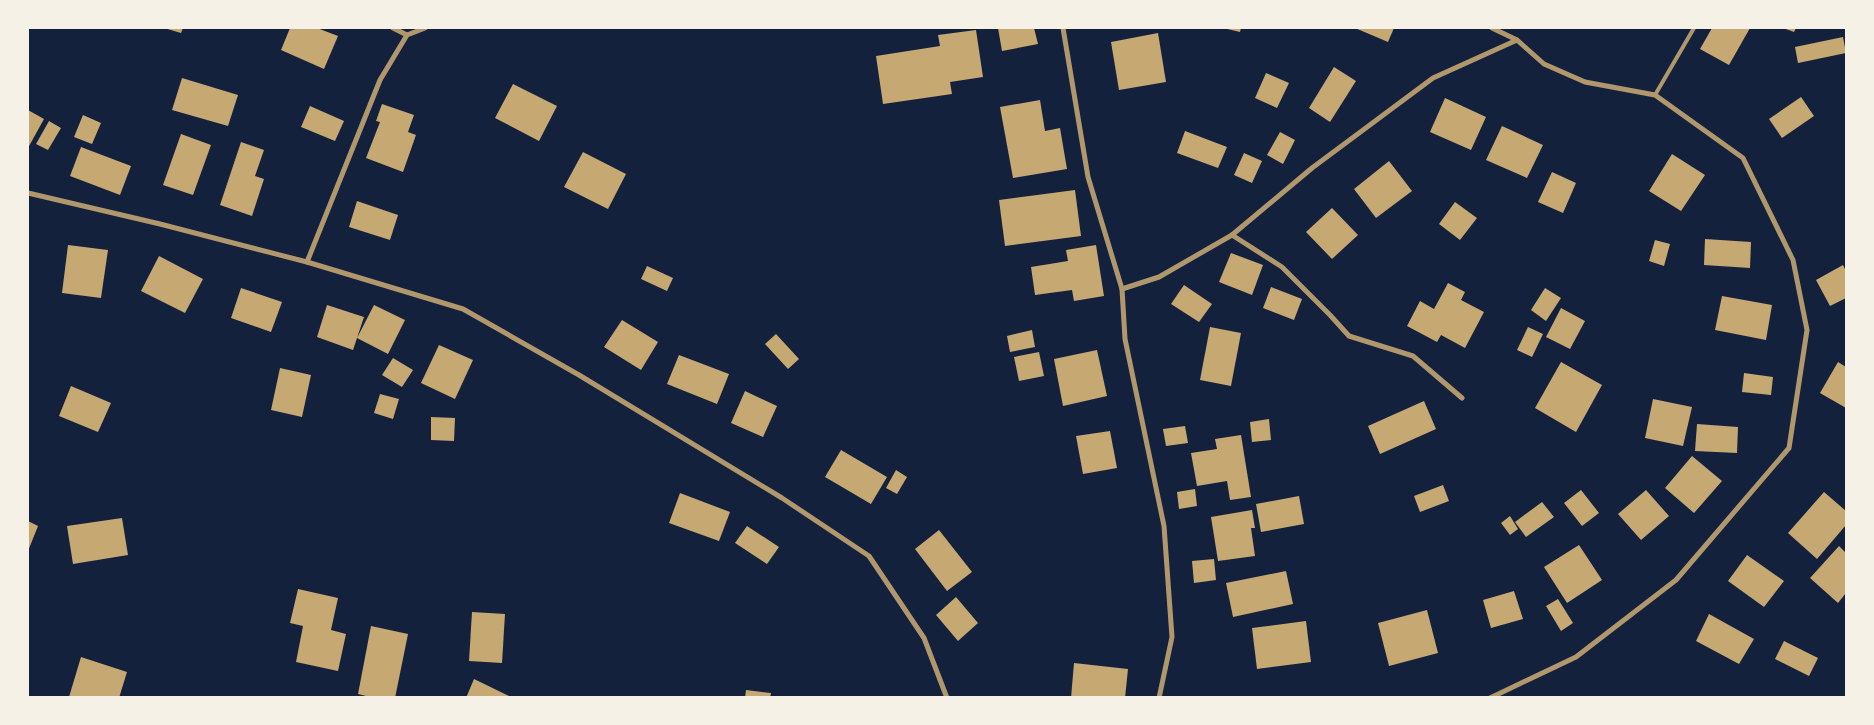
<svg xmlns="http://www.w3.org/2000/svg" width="1874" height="725" viewBox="0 0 1874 725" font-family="'Fira Sans',sans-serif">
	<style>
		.building { fill: #c6a872 }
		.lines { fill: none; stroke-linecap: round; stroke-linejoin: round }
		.service { stroke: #b1986c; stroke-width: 4 }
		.minor { stroke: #b1986c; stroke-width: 5 }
	</style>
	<rect width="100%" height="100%" fill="#14213d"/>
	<g class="building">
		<polygon points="164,28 183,28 181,33"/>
		<polygon points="290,28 317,28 338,36 324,69 281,50"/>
		<polygon points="998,28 1034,28 1038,44 1002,51"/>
		<polygon points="1223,28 1241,28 1240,32"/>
		<polygon points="1355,28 1394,28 1388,42"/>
		<polygon points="1712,28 1750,28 1729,65 1700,49"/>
		<polygon points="1783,28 1796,28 1794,32"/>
		<polygon points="976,30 983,77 950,82 952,94 883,104 876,56 940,46 938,35"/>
		<polygon points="1158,33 1166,82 1119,90 1111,42"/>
		<polygon points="1843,37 1846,53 1798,63 1795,47"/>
		<polygon points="1334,67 1356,81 1330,122 1309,108"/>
		<polygon points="1266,73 1289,83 1277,108 1255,98"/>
		<polygon points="182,78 238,95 228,126 172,110"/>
		<polygon points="513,84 557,106 539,141 495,118"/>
		<polygon points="1801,97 1814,116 1782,138 1769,119"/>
		<polygon points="1445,98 1486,117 1471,150 1430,132"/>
		<polygon points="1040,100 1045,131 1060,128 1067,169 1013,178 1000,107"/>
		<polygon points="382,104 414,115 408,132 416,135 403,172 366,158 380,122 376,121"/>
		<polygon points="310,106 344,121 335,141 301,127"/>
		<polygon points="28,110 44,119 28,148"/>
		<polygon points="83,115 101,123 92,144 74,137"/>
		<polygon points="49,121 61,128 48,150 36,144"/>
		<polygon points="1502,126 1543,145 1527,178 1486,160"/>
		<polygon points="1185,131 1227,147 1218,168 1177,153"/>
		<polygon points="1280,132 1295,140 1283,164 1267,155"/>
		<polygon points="181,134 211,145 193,195 163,185"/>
		<polygon points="241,142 264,150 255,176 264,179 252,216 220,205"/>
		<polygon points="81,147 131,166 120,195 70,176"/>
		<polygon points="583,152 626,174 608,209 564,187"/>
		<polygon points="1244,153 1262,161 1252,183 1234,175"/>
		<polygon points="1672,154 1705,175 1681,211 1649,191"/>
		<polygon points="1389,161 1412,191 1376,218 1354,189"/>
		<polygon points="1552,172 1576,183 1563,213 1538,202"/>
		<polygon points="1075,190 1081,236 1005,246 999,200"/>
		<polygon points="357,201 398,215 390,240 349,227"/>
		<polygon points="1455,202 1477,218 1460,240 1439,224"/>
		<polygon points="1332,208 1358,235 1332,259 1306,232"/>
		<polygon points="1705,239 1751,242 1750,268 1704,265"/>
		<polygon points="1655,240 1670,244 1664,266 1649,261"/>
		<polygon points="68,245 108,250 101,298 62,293"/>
		<polygon points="1096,245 1104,296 1074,301 1072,290 1035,295 1031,267 1068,261 1066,250"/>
		<polygon points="1231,253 1263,265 1252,295 1219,282"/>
		<polygon points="159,256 203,279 185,313 141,291"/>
		<polygon points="1843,265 1846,271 1846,298 1830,306 1816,280"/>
		<polygon points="647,266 673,278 667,291 641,279"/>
		<polygon points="1448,283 1465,292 1461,300 1484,312 1465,348 1441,335 1437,342 1407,326 1420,301 1434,309"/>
		<polygon points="1184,285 1212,304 1199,322 1171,304"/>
		<polygon points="1271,287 1302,299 1294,320 1263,308"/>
		<polygon points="241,288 282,302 271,332 231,318"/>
		<polygon points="1545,288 1561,298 1546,321 1531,310"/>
		<polygon points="1722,296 1772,305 1766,340 1715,330"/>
		<polygon points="327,305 364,317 357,338 374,305 405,320 388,354 357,338 353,350 317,337"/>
		<polygon points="1561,308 1585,321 1570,349 1546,337"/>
		<polygon points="622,320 658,342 641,370 604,347"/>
		<polygon points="1210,327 1241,333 1231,386 1200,380"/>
		<polygon points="1528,327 1543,334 1532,357 1517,350"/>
		<polygon points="1032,330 1035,347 1010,352 1007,336"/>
		<polygon points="776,334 799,359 788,369 765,344"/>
		<polygon points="439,345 473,360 455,399 421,383"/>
		<polygon points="1097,350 1107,396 1063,406 1054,359"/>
		<polygon points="1039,352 1044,376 1019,381 1014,357"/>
		<polygon points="679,355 729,374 717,404 667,384"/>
		<polygon points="393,358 413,370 402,387 382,375"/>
		<polygon points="1561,362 1602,385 1576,432 1535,408"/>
		<polygon points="1838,362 1846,367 1846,408 1820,393"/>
		<polygon points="280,368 311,375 302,417 271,410"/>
		<polygon points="1744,373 1773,377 1771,395 1742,392"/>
		<polygon points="71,386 111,403 98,432 59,416"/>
		<polygon points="745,391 777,406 763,437 731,423"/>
		<polygon points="380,394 399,399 393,419 374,413"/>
		<polygon points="1653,399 1692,407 1683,446 1645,438"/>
		<polygon points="1424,401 1436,429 1380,454 1368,426"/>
		<polygon points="431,417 455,418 454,441 431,440"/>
		<polygon points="1269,419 1271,440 1252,442 1250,422"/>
		<polygon points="1697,424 1738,427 1737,453 1695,451"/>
		<polygon points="1185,426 1188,443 1166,446 1163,429"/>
		<polygon points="1110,431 1117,468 1083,474 1076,436"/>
		<polygon points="1241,435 1251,497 1230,500 1227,481 1197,486 1191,453 1217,449 1215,439"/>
		<polygon points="841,450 887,477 871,504 825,477"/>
		<polygon points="1692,456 1722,481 1694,513 1665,488"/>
		<polygon points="896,470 907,477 897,494 886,488"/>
		<polygon points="1443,485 1449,501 1420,512 1414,496"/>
		<polygon points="1195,489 1197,506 1179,509 1177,492"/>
		<polygon points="1581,490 1599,513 1582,526 1564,503"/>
		<polygon points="1646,490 1669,516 1641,540 1618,514"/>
		<polygon points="1824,492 1846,511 1846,525 1817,559 1788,533"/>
		<polygon points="680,493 730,512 719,541 669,523"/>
		<polygon points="1299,496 1304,524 1261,532 1256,504"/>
		<polygon points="1542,502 1554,517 1526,537 1515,522"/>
		<polygon points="1252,510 1255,528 1251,528 1255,556 1218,561 1211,517"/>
		<polygon points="1510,516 1518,529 1510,535 1501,523"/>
		<polygon points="122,518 128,555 73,564 67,526"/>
		<polygon points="28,521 38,526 28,551"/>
		<polygon points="747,526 779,547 767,564 735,543"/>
		<polygon points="939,530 972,572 947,591 915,549"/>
		<polygon points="1579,545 1602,580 1567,603 1544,567"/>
		<polygon points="1839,546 1846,553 1846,593 1838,603 1810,578"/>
		<polygon points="1747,555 1784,581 1764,607 1728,581"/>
		<polygon points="1214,559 1216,580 1194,583 1192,561"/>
		<polygon points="1286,571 1293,604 1233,617 1226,583"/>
		<polygon points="298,589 338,598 331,630 346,634 338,671 296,662 303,626 290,623"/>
		<polygon points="1514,591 1523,619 1491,628 1483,600"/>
		<polygon points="956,597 978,623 958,641 936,615"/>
		<polygon points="1558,599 1573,623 1561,631 1546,606"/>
		<polygon points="1427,610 1438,653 1389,666 1378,623"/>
		<polygon points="472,612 505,614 502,663 469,661"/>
		<polygon points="1709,614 1754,639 1739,664 1696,641"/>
		<polygon points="1306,621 1311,662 1257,669 1252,628"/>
		<polygon points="371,626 408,634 395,698 374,698 358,694"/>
		<polygon points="1784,641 1818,658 1809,676 1775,659"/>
		<polygon points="81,657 127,672 119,698 69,697"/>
		<polygon points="1074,663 1128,669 1125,698 1071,698"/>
		<polygon points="474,679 509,696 508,698 466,698"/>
		<polygon points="746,690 771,693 770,698 745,698"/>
	</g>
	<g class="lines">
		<polyline class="service" points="1655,95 1694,28"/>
		<g class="minor">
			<polyline points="393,28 407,35"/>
			<polyline points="1063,28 1088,177 1122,289 1125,339 1164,526 1172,637 1159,698"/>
			<polyline points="28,193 160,224 307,262 463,309 579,375 782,498 869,556 924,638 947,698"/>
			<polyline points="1232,235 1282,267 1330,315 1349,336 1413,356 1462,398"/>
			<polyline points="307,262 380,80 407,35 425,28"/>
			<polyline points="1122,289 1159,277 1232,235 1312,168 1433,78 1517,40"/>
			<polyline points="1490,698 1576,657 1676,580 1789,448 1807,330 1793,260 1743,158 1655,95 1585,82 1544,64 1517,40 1492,28"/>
		</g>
	</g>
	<rect width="1874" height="725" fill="none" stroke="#f6f1e7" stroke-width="58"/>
</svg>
